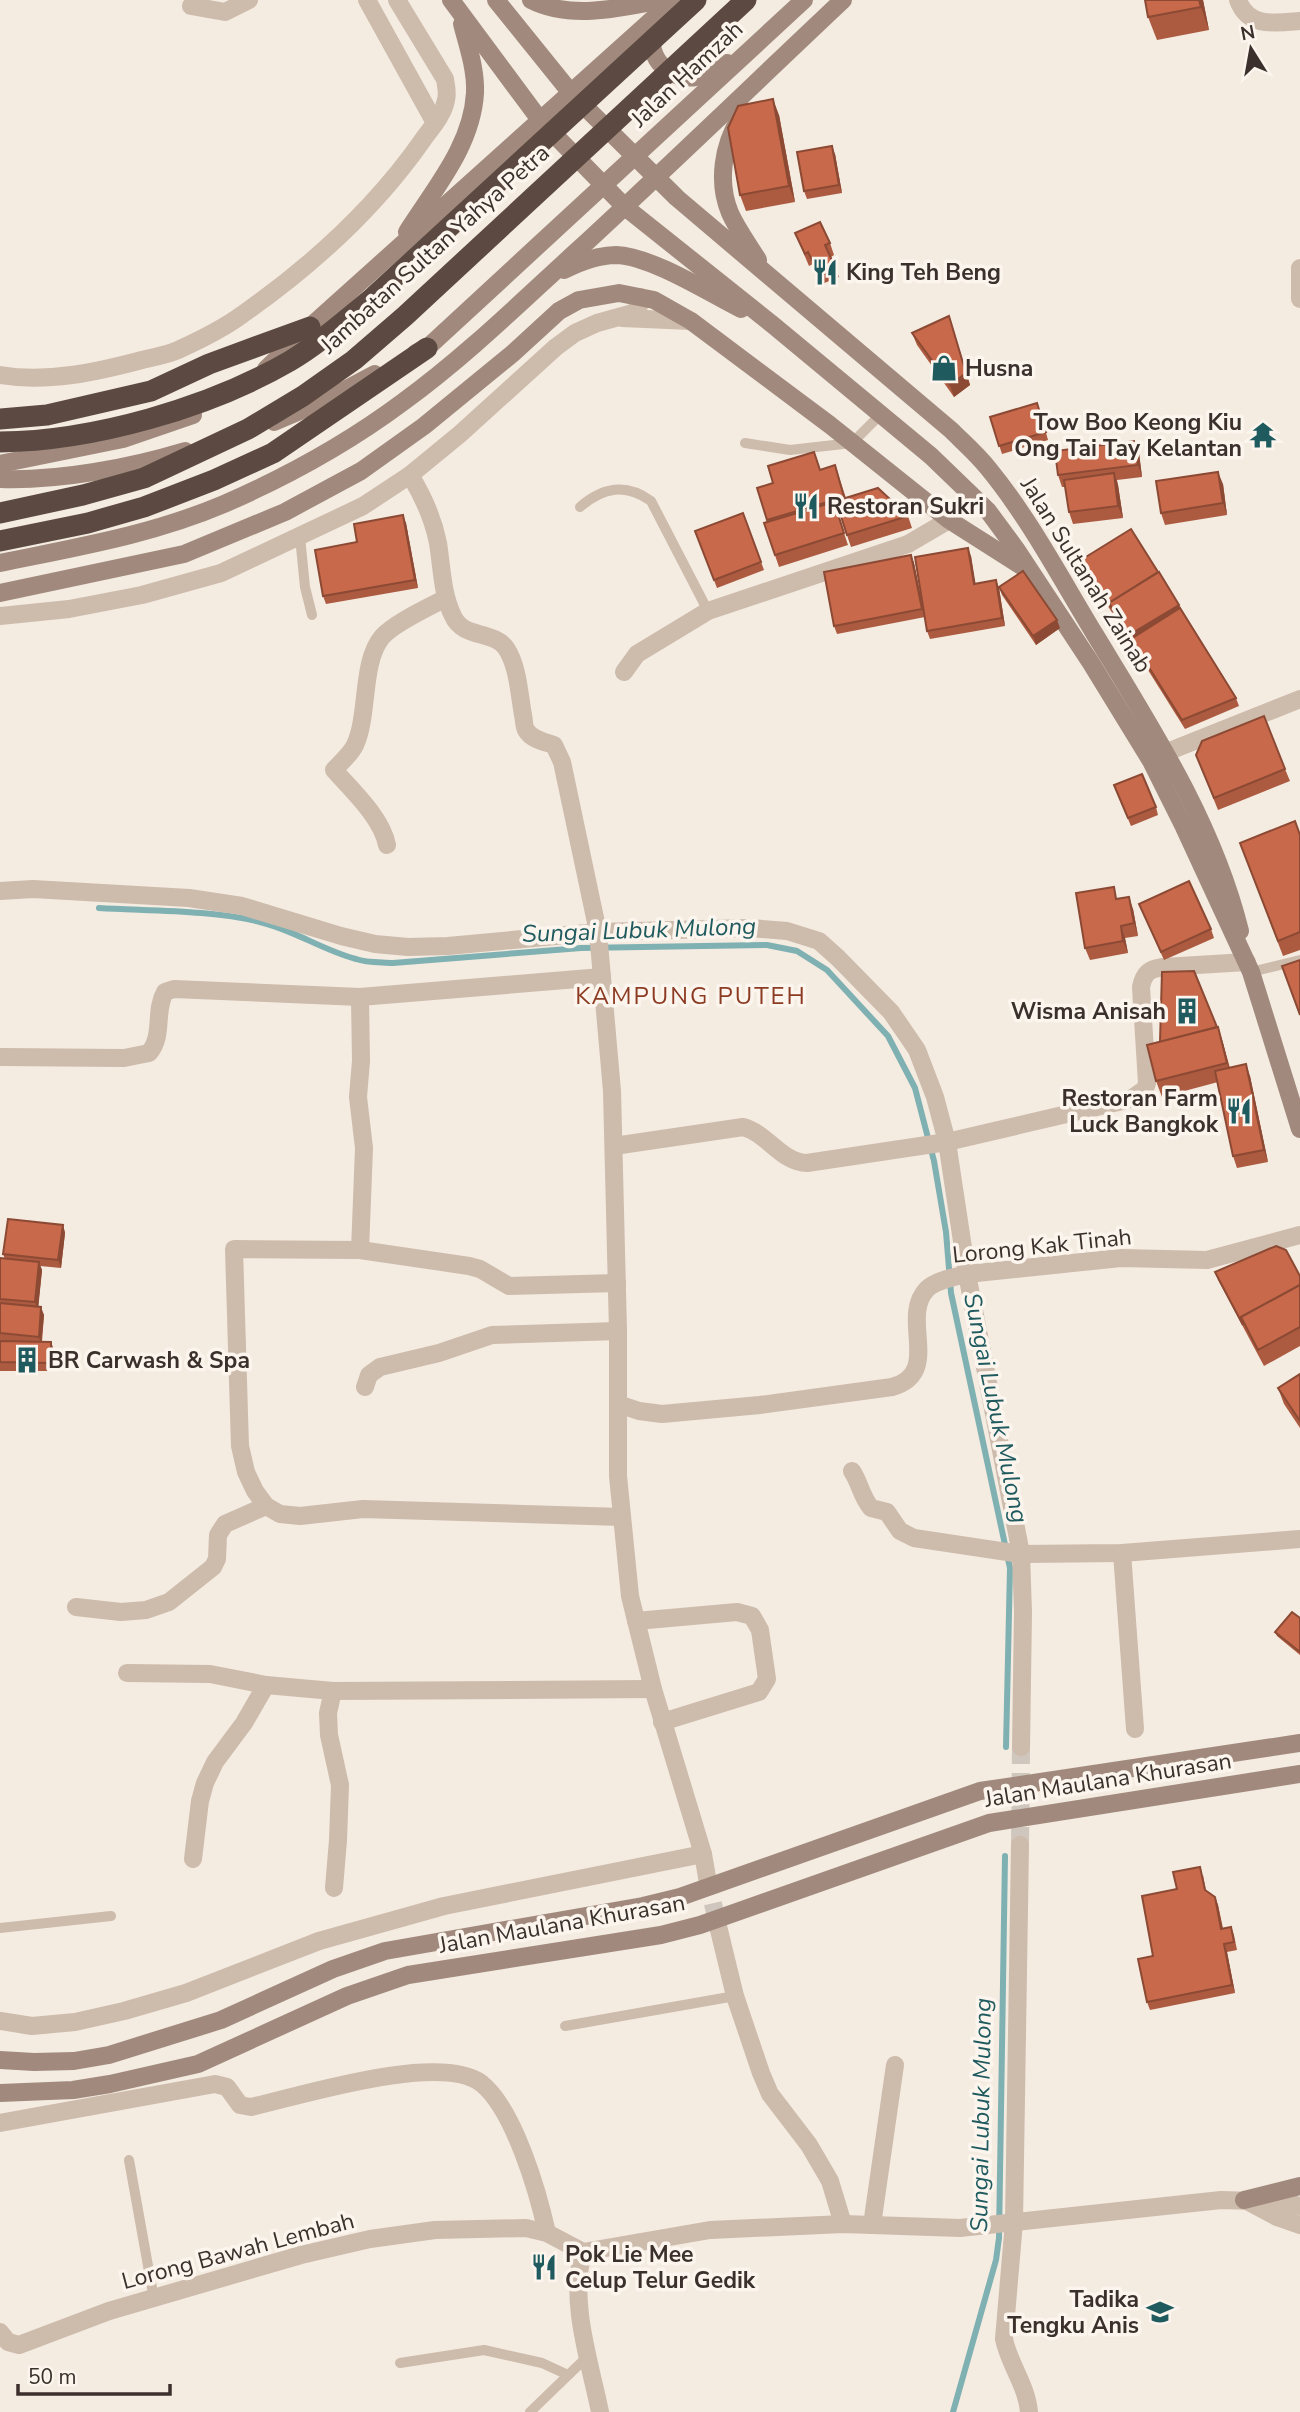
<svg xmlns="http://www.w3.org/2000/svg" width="1300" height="2412" viewBox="0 0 1300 2412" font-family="'Nunito Sans',sans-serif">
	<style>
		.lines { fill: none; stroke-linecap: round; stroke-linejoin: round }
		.stream { stroke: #7fb0b2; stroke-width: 6 }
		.street-tunnel { stroke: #cfc6bd; stroke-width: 18; stroke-dasharray: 18 9; stroke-linecap: butt }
		.lane { stroke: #cdbbac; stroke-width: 10 }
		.street { stroke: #cdbbac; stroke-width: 18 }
		.secondary { stroke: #a18a7d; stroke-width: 18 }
		.highway { stroke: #5c4a42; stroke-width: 21 }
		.wall { fill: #ac5a40 }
		.shaded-wall { fill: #8c4a34 }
		.building { fill: #c8694b; stroke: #8c4a34; stroke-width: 2 }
		.labels { text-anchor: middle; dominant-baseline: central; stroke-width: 7; stroke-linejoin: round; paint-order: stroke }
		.street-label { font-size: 23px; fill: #3b302b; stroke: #fbf5ee }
		.poi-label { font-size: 23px; font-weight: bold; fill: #3b302b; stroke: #fbf5ee; text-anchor: start }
		.water-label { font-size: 24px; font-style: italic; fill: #1f5a5e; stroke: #fbf5ee }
		.neighbourhood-label { font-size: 24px; letter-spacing: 2px; fill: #8c3b22; stroke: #fbf5ee }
	</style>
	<rect width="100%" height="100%" fill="#f4ebe1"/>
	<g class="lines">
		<g class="stream">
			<path d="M 99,908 C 149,911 213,910 260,922 C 294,930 322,950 356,959 C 367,963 381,962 393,963 L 581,948 L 767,945 L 797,951 L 827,970 L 888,1036 L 915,1088 L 934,1161 L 946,1232 L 951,1293 L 1010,1568 L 1006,1747"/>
			<polyline points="953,2412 996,2260 999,2238 1005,1856"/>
		</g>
		<g class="street-tunnel">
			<polyline points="1020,1845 1021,1747"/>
			<polyline points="707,1877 718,1926"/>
		</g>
		<g class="lane">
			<polyline points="745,443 790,450 852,443 881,414"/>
			<path d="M 580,507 C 603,487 626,483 651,501 L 708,611"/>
			<polyline points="300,537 305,587 312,615"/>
			<polyline points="1251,972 1300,960"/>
			<polyline points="0,1928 111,1916"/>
			<polyline points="565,2026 735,1996"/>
			<polyline points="129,2160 154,2299"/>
			<polyline points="400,2363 484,2350 542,2363 568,2375"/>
			<polyline points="530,2412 588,2356"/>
		</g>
		<g class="street">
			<polyline points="367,0 435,123"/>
			<path d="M 1238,0 C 1248,28 1275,23 1300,21"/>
			<polyline points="191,6 225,12 249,0"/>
			<polyline points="1300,268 1300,299"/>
			<polyline points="622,318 691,321"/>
			<path d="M 0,375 C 47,383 97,372 142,360 C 154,357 167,355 178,350 C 200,340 223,329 243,314 C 310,267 375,208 422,141 C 431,128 443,116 446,100 C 448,93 446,86 445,79 L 397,0"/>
			<path d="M 410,475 C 423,496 433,518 438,543 C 442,568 442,594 453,616 C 463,639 493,630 506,648 C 518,666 519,693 523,715 C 524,719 524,727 526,730 C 532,740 545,742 554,745 L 562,762 L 598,932 L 612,1091 L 618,1331 L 618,1476 L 630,1596 L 653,1689 L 703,1854 L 707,1877"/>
			<polyline points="0,616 69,609 142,595 221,573 363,506 410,475 460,434 556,347 575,333 597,323 633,313 639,306 640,297"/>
			<polyline points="624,672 637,654 708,611 908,544 949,520"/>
			<polyline points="1167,752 1300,699"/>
			<path d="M 387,845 C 382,818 352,790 334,770 C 341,762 351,754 355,745 C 369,715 361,662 382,637 C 394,623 429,607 446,598"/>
			<polyline points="0,891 33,889 189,898 242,906 341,936 375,944 408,947 448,946 598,932 750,928 787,931 819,941 838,958 891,1012 917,1050 935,1097 947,1142 967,1274 1021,1554 1023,1612 1021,1747"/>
			<path d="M 0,1057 L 124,1058 L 149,1053 C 164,1036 154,1011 165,992 L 174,989 L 360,997 L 602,977"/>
			<path d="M 614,1146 L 743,1127 C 767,1133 782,1163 807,1163 L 947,1142 L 1131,1099 L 1145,1089 L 1147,1083 L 1141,987 C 1144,973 1149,969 1163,967 L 1247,962"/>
			<polyline points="360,1250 364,1148 358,1097 361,1061 360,997"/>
			<polyline points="617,1283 509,1286 480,1269 469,1266 360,1250 234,1249 240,1446 246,1472 255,1491 266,1506 280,1514 300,1516 363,1509 622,1517"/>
			<polyline points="365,1387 369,1375 380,1367 439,1353 492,1335 618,1331"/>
			<path d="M 618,1404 L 639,1411 L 662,1414 L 760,1405 L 892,1387 C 943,1373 899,1318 927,1289 C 936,1280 955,1277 967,1274 L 1121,1258 L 1207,1260 L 1300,1235"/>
			<path d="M 852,1471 C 860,1483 861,1496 871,1508 L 887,1512 L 900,1531 L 914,1538 L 1021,1554 L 1122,1553 L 1300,1539"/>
			<polyline points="1122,1553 1135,1729"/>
			<polyline points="76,1607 121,1612 146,1610 169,1602 213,1567 217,1559 218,1535 225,1524 266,1506"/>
			<polyline points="636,1621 737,1612 752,1616 760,1630 767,1679 759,1692 662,1722"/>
			<polyline points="127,1673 210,1674 266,1685 333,1691 653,1689"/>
			<polyline points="333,1691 328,1713 329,1735 340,1785 338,1840 334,1888"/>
			<path d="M 1020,1845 L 1014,2222 L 1004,2339 C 1009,2364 1027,2386 1029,2412"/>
			<polyline points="193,1859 200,1801 205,1783 215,1762 244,1723 266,1685"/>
			<polyline points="718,1926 735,1996 761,2073 770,2094 809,2145 830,2181 843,2224"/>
			<polyline points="0,2021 32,2026 75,2022 124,2011 186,1993 319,1941 444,1906 703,1854"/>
			<path d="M 0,2123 L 215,2084 L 227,2087 L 240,2105 L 251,2107 C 300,2096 439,2052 481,2083 C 514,2109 538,2192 547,2233"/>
			<polyline points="1249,2202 1277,2217 1300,2225"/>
			<polyline points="872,2225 895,2065"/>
			<path d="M 583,2252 C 569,2302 590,2362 600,2412"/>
			<polyline points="0,2332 8,2342 19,2345 109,2311 301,2255 370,2239 435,2230 526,2228 547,2233 583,2252 710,2230 843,2224 960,2228 1221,2200 1286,2202 1300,2206"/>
		</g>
		<g class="secondary">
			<polyline points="451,0 540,120 625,207 773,325 931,456 988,511 1016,549 1091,663 1151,761 1183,825 1251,972 1300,1129"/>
			<path d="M 496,0 L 571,93 L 677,198 L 951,430 C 963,442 977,454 988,468 C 1029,518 1060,577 1094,633 C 1151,727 1213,822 1240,931"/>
			<path d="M 531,0 C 570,20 621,8 661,0"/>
			<path d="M 653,33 C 647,59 670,81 696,77 C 707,75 718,68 727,63"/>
			<path d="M 740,118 C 723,145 717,182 730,213 C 737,229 749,245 758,260"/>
			<path d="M 407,232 C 434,189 472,146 475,93 C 476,70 468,46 462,24"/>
			<path d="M 564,270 C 580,262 597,255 616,255 C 651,256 709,293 741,309"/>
			<polyline points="416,353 427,348 804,0"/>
			<polyline points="266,369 310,327 674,0"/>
			<polyline points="274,422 326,400 375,374"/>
			<polyline points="0,464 123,439 193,415"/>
			<path d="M 0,479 C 58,481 129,468 185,451"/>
			<path d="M 0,563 C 77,547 151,535 224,504 C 286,477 348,443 403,402 C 465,357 521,302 578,250 C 667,168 755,83 843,0"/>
			<polyline points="0,593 184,554 285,512 361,471 424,426 512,354 559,311 579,300 619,293 654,300 691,321 830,425 949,520 1026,569"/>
			<polyline points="0,2060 34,2062 74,2061 109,2055 221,2020 333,1969 385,1951 643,1906 680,1897 980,1791 1300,1743"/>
			<polyline points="0,2093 73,2090 110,2084 198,2064 347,1996 408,1975 661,1935 700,1925 989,1823 1300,1774"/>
			<polyline points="1244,2200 1300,2186"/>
		</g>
		<g class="highway">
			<polyline points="0,419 47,415 151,391 209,364 310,327"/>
			<path d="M 0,442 C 93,441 209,408 290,361 C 319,344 344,321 370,300 L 696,0"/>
			<polyline points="0,513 83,495 144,478 248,429 303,396 354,360 405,316 746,0"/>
			<polyline points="0,541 88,523 144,507 214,480 273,453 427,348"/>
		</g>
	</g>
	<g class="wall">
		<polygon points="1203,0 1209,30 1157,40 1148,17"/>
		<polygon points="779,115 795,202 746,211 740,195"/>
		<polygon points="835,154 842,193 807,199 804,191"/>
		<polygon points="795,233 830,243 834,255 831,257 839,277 822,284 813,264 809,266"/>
		<polygon points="953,328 970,385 954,397 917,345 912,333"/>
		<polygon points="1040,411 1048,440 1002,454 990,417"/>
		<polygon points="1134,441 1139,453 1142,477 1117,480 1118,485 1123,518 1073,524 1069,512 1065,487 1062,487 1058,475"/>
		<polygon points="835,465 846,498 908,516 912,528 851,547 839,512 837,512 848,545 779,567 764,523 768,522 757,488"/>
		<polygon points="1223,484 1227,515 1165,525 1161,513"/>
		<polygon points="743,513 764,570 717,588 695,531"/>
		<polygon points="406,523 418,588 326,604 323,596 357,542"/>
		<polygon points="911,555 914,563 925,617 837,634 834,626"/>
		<polygon points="971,556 975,584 996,580 999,588 1005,626 930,639 927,631"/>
		<polygon points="1081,560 1179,605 1236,698 1239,706 1185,729 1084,568"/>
		<polygon points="999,587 1060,628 1036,645 1002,595"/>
		<polygon points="1196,755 1285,769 1290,781 1218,810"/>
		<polygon points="1117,793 1156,807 1158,815 1131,826"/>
		<polygon points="1300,835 1300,950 1283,956 1240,843"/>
		<polygon points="1118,898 1133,909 1138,936 1125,938 1128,953 1090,960 1085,948"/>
		<polygon points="1139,904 1211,929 1214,938 1164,960"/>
		<polygon points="1218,1027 1223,1043 1230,1068 1250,1076 1268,1162 1237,1168 1233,1156 1218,1082 1162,1097 1156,1081"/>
		<polygon points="63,1225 65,1233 61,1268 40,1266 42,1270 38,1307 44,1315 42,1342 54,1350 54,1371 0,1371 0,1258 5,1259 3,1254"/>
		<polygon points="1215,1272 1300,1276 1300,1346 1264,1366 1218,1280"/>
		<polygon points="1300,1374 1300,1428 1284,1404 1278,1388"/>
		<polygon points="1300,1618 1300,1655 1277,1636 1275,1632"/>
		<polygon points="1203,1875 1206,1891 1215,1897 1218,1905 1223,1928 1231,1927 1234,1935 1237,1950 1227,1952 1235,1993 1150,2010 1147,2002 1153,1956 1177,1889"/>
	</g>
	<g class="shaded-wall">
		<polygon points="1199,0 1203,0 1209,30 1201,7"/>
		<polygon points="773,99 779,115 795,202 789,186"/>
		<polygon points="832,146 835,154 842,193 839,185"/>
		<polygon points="949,316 970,385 954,397 950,385"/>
		<polygon points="1134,441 1139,453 1142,477 1138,465"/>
		<polygon points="1218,472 1223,484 1227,515 1223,503"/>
		<polygon points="1114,473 1118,485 1123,518 1118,506"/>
		<polygon points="403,515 406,523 418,588 415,580"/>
		<polygon points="968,548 971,556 977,592 974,584"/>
		<polygon points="911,555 914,563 925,617 922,609"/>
		<polygon points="996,580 999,588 1005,626 1002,618"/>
		<polygon points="1179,605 1183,617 1131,640 1129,635"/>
		<polygon points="1057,620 1060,628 1036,645 1033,636"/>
		<polygon points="1129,897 1133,909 1138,936 1134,923"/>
		<polygon points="1121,926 1125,938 1128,953 1123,941"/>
		<polygon points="1218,1027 1223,1043 1232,1079 1227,1063"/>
		<polygon points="1246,1064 1250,1076 1268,1162 1264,1150"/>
		<polygon points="63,1225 65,1233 61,1268 58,1260"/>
		<polygon points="39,1262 42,1270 38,1310 35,1302"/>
		<polygon points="41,1307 44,1315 41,1345 39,1337"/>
		<polygon points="51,1342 54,1350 54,1371 51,1363"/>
		<polygon points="1215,1897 1218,1905 1224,1937 1221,1929"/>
		<polygon points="1224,1944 1227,1952 1235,1993 1232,1985"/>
	</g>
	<g class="building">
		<polygon points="1145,0 1199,0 1201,7 1148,17"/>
		<polygon points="773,99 789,186 740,195 728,128 738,106"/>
		<polygon points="832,146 839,185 804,191 797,152"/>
		<polygon points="820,222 830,243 825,245 834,265 818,272 808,252 805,254 795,233"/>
		<polygon points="949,316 966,373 950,385 912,333"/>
		<polygon points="1037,403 1046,432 999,446 990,417"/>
		<polygon points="1134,441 1138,465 1058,475 1055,451"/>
		<polygon points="814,452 820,470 835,465 844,497 767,520 757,488 773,483 768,466"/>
		<polygon points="1218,472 1223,503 1161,513 1156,481"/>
		<polygon points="1114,473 1118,506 1069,512 1064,480"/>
		<polygon points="878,488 908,516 847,535 836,501"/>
		<polygon points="834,502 844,533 775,555 764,523"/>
		<polygon points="743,513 761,562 714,580 695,531"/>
		<polygon points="403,515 415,580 323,596 315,550 357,542 354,524"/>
		<polygon points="1131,529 1158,572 1109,603 1110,607 1081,560"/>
		<polygon points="968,548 974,584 996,580 1002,618 927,631 915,557"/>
		<polygon points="911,555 922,609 834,626 824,572"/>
		<polygon points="1023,571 1057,620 1033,636 999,587"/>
		<polygon points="1159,572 1179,605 1129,635 1109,603"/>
		<polygon points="1180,608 1236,698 1182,720 1131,639"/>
		<polygon points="1264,716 1285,769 1214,798 1196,755 1202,741"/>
		<polygon points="1142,774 1156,807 1128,818 1114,785"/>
		<polygon points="1295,821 1300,835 1300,932 1278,941 1240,843"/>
		<polygon points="1189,881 1211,929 1161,952 1139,904"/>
		<polygon points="1114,887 1116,899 1129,897 1134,923 1121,926 1123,941 1085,948 1076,893"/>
		<polygon points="1300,960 1300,1015 1282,966"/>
		<polygon points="1194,971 1217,1027 1160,1042 1162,972"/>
		<polygon points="1218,1027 1227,1063 1156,1081 1147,1045"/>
		<polygon points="1246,1064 1264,1150 1233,1156 1215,1071"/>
		<polygon points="8,1219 63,1225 58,1260 3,1254"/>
		<polygon points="1276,1246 1286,1250 1300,1276 1300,1285 1241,1317 1243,1325 1215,1272"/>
		<polygon points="0,1258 39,1262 35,1302 0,1299"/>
		<polygon points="1300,1285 1300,1327 1258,1350 1241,1317"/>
		<polygon points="0,1303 41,1307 39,1337 0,1333"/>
		<polygon points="0,1341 51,1342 51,1363 0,1362"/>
		<polygon points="1300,1374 1300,1421 1278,1388"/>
		<polygon points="1292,1612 1300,1618 1300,1652 1275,1632"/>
		<polygon points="1200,1867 1205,1890 1215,1897 1221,1929 1231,1927 1234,1942 1224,1944 1232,1985 1147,2002 1138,1959 1153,1956 1142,1896 1177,1889 1173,1872"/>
	</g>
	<defs>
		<g id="restaurant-bare" transform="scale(2.1)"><path d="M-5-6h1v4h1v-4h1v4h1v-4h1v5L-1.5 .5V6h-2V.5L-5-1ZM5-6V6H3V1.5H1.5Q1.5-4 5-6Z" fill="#1f5a5e" stroke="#fbf5ee" stroke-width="2.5" paint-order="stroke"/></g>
		<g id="shop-bare" transform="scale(2.1)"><path d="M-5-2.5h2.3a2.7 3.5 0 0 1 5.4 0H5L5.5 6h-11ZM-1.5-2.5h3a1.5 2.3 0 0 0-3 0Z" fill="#1f5a5e" stroke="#fbf5ee" stroke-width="2.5" paint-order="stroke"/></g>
		<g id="temple-bare" transform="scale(2.1)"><path d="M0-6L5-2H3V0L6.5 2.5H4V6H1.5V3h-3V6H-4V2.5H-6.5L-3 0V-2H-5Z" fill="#1f5a5e" stroke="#fbf5ee" stroke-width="2.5" paint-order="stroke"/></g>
		<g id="building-bare" transform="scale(2.1)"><path d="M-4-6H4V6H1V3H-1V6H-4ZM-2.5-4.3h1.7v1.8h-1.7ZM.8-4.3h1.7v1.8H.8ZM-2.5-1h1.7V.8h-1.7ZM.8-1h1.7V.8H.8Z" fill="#1f5a5e" stroke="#fbf5ee" stroke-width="2.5" paint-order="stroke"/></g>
		<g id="school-bare" transform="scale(2.1)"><path d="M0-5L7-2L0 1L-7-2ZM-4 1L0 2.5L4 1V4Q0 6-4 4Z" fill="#1f5a5e" stroke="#fbf5ee" stroke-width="2.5" paint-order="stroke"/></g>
	</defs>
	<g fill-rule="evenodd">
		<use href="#restaurant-bare" x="825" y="272"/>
		<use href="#shop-bare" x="944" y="368"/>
		<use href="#temple-bare" x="1263" y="435"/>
		<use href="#restaurant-bare" x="806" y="506"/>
		<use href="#building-bare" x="1187" y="1011"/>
		<use href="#restaurant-bare" x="1239" y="1111"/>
		<use href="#building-bare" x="27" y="1360"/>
		<use href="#restaurant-bare" x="544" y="2267"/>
		<use href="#school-bare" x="1160" y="2312"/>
	</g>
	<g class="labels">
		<g class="street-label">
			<text transform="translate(687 74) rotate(-43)">Jalan Hamzah</text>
			<text transform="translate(435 249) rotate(-42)">Jambatan Sultan Yahya Petra</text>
			<text transform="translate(1086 575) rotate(58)">Jalan Sultanah Zainab</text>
			<text transform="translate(1042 1246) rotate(-6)">Lorong Kak Tinah</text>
			<text transform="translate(1108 1780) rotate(-9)">Jalan Maulana Khurasan</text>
			<text transform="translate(562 1924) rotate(-10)">Jalan Maulana Khurasan</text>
			<text transform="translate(238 2251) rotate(-15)">Lorong Bawah Lembah</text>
		</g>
		<g class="poi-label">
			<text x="846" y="272">King Teh Beng</text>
			<text x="965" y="368">Husna</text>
			<text x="1242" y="422" text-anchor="end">Tow Boo Keong Kiu<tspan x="1242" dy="26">Ong Tai Tay Kelantan</tspan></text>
			<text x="827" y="506">Restoran Sukri</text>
			<text x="1166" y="1011" text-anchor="end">Wisma Anisah</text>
			<text x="1218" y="1098" text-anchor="end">Restoran Farm<tspan x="1218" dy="26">Luck Bangkok</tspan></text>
			<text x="48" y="1360">BR Carwash &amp; Spa</text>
			<text x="565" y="2254">Pok Lie Mee<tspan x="565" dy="26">Celup Telur Gedik</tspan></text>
			<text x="1139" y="2299" text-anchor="end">Tadika<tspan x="1139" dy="26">Tengku Anis</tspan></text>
		</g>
		<g class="water-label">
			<text transform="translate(639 930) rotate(-2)">Sungai Lubuk Mulong</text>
			<text transform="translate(996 1408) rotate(78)">Sungai Lubuk Mulong</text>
			<text transform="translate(981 2115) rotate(-89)">Sungai Lubuk Mulong</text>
		</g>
		<g class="neighbourhood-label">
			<text x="691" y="996">KAMPUNG PUTEH</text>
		</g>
	</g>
	<g transform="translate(1251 49) rotate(349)" stroke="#fbf5ee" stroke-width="5" paint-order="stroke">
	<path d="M0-5L12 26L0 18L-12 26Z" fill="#3b302b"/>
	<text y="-10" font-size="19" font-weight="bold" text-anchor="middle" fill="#3b302b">N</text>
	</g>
	<path d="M18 2384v10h152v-10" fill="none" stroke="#3b302b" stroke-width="3.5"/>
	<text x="28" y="2384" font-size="21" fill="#3b302b" stroke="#fbf5ee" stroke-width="5" paint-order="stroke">50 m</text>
</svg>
